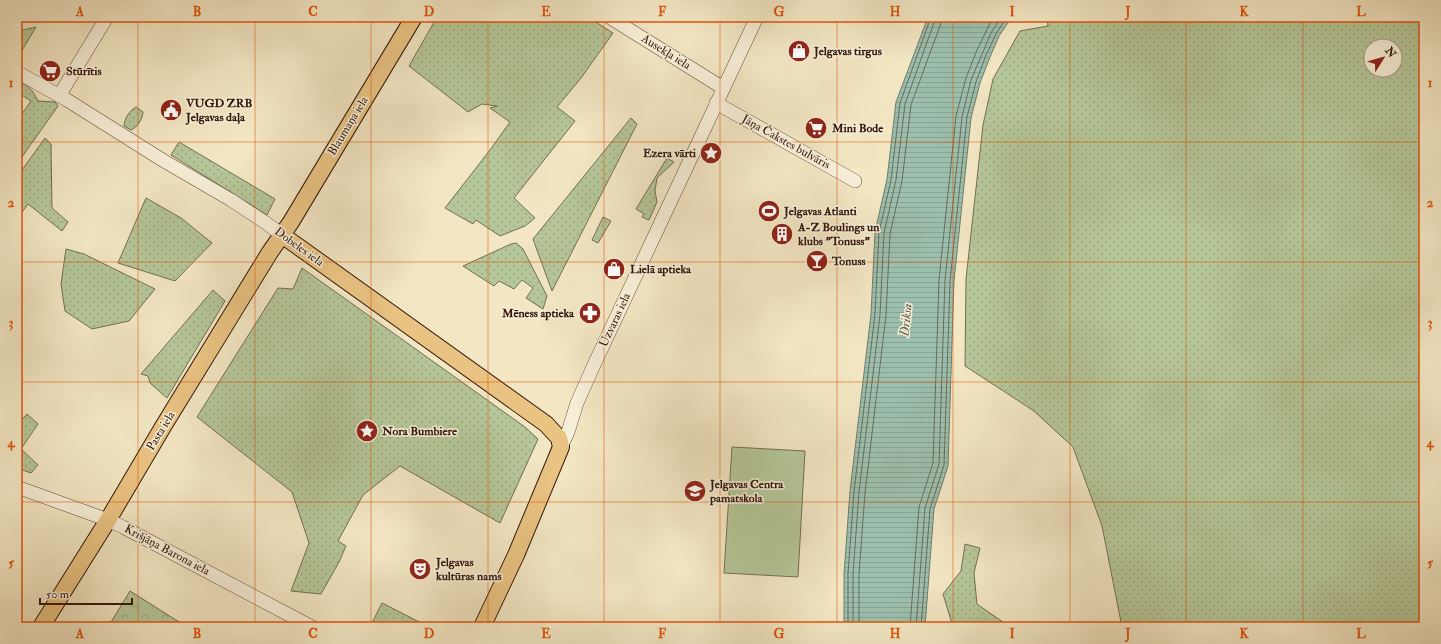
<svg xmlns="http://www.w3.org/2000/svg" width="1441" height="644" viewBox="0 0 1441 644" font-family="'IM FELL Double Pica',serif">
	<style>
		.grass { fill: url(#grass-dots); stroke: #746e52; fill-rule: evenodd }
		.forest { fill: url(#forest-crowns); stroke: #746e52 }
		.garden { fill: #b5c698; stroke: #746e52 }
		.water { fill: url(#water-rules); stroke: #727c6c }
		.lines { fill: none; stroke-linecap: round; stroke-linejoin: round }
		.shore { stroke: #686c5c; stroke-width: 1 }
		.minor-casing { stroke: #644b39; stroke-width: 14 }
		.major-casing { stroke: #34170b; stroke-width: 18 }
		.minor { stroke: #f7efd8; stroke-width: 13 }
		.major { stroke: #e9c382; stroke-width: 16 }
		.grid { fill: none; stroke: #df560c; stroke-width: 1; stroke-opacity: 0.55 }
		.labels { text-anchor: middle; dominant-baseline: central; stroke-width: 3; stroke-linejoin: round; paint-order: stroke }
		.poi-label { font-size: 12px; font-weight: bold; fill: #34170b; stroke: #f7efd8; text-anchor: start }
		.street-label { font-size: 12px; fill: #34170b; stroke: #f7efd8 }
		.water-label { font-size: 13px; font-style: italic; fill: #585244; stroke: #f7efd8 }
		.neatline { fill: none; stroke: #df560c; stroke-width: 1.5 }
		.grid-label { font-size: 13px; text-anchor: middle; font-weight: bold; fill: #df560c }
	</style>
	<defs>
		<pattern id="grass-dots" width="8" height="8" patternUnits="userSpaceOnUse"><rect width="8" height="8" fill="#b5c698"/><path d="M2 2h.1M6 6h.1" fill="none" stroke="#9ca982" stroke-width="1.8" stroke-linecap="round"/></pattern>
		<pattern id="forest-crowns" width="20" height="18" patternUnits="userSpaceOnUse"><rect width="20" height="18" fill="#b5c698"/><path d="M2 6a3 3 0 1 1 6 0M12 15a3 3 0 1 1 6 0" fill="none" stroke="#9ca982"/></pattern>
		<pattern id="water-rules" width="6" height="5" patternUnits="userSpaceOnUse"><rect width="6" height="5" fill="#9cc0ad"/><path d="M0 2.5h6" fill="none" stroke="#87a494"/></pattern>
	</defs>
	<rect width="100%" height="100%" fill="#f2e6c3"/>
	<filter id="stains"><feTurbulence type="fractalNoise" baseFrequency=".005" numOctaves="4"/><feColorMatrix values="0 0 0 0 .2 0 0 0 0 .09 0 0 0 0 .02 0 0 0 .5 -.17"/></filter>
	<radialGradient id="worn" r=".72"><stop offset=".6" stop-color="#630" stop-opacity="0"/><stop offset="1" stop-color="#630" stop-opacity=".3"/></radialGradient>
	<g class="grass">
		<polygon points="437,17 588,17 613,33 581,78 557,107 575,121 514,198 535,218 525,226 500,236 476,220 473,224 445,208 490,150 510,122 490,108 497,106 482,104 468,112 409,66"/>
		<path d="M 1047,17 L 1424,17 L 1424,627 L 1122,627 L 1102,526 L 1073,447 L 1034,411 L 965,366 L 966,279 L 983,125 L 993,79 L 1020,31 L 1048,26 ZM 1371,46 L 1395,46 L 1395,70 L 1371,70 Z"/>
		<polygon points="36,27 18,57 17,56 17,29 23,30"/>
		<path d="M 17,80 C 29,86 32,89 38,101 L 55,102 L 58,106 L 17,164 L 17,121 L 31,101 L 17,92 Z"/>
		<path d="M 136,107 L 143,112 C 143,118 137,128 131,130 L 124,126 C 124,119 130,110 136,107 Z"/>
		<polygon points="631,118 637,124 552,291 533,239"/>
		<polygon points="45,138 51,144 52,208 68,222 62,231 28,204 17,219 17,177"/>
		<polygon points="179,142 275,199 267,215 171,155"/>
		<polygon points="667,158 674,162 657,178 655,191 657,202 649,220 642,217 644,214 636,209"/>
		<polygon points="146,198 181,218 212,243 175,281 118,263"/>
		<polygon points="603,217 611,221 598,243 592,240"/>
		<polygon points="516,243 523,249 547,296 543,309 526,298 533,288 522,280 514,289 499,281 494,286 463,266 511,244"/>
		<polygon points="66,249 84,254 155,289 129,321 92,329 65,311 61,284"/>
		<polygon points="302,268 525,427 538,439 500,523 400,466 363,495 338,541 346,546 339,562 321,594 291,591 309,543 292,492 197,417 278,288 293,289"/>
		<polygon points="213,290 225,301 167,398 150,383 148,376 141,374"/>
		<polygon points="27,414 38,424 21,449 38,465 31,473 17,468 17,425"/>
		<polygon points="965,544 980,548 974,573 977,604 1010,627 953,627 943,594 961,571"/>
		<polygon points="382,603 429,627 370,627"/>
	</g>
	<polygon class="forest" points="130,591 187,627 108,627"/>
	<polygon class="garden" points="732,447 805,451 798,577 724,573"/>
	<polygon class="water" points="928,17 1012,17 999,36 990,57 980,83 971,118 954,281 948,466 934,509 925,627 844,627 844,574 850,491 871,314 875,232 887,179 896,102"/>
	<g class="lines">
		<g class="shore">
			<polyline points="848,627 848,574 854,492 875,314 879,232 891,180 900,103 931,17"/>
			<polyline points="853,627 853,574 859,492 880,315 884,233 896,180 905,104 936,17"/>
			<polyline points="859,627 859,574 865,493 886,315 890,234 902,181 911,105 941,23 942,17"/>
			<polyline points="910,627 919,507 933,463 939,280 956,116 966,78 977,50 993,17"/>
			<polyline points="916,627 925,508 939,464 945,280 962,117 971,80 991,33 1001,17"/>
			<polyline points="921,627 930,509 944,465 950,281 967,117 976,82 986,55 996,34 1007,17"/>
		</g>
		<g class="minor-casing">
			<g id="minor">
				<polyline points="609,17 723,88"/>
				<polyline points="17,72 67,100 164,161 231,200 266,223 282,235"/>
				<polyline points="59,96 107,17"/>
				<polyline points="716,103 855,181"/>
				<polyline points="561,447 568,432 577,403 593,367 757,17"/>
				<polyline points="17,487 108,520 123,527 312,627"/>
			</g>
		</g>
		<g class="major-casing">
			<g id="major">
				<polyline points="282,235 546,424 559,438 561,447 516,555 482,627"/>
				<polyline points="41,627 108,520 164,425 270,252 291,222 414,17"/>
			</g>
		</g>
		<use href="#minor" class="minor"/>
		<use href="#major" class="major"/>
	</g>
	<path class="grid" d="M 138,17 L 138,627M 255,17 L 255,627M 371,17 L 371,627M 488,17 L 488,627M 604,17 L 604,627M 720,17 L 720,627M 837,17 L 837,627M 953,17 L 953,627M 1070,17 L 1070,627M 1186,17 L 1186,627M 1303,17 L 1303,627M 17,142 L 1424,142M 17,262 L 1424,262M 17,382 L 1424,382M 17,502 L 1424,502"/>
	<defs>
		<g id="shop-disc" transform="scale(1.15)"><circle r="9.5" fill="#8f2418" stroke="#f7efd8"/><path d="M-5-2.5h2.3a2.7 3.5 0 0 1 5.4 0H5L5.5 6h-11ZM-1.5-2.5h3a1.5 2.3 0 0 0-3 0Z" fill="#fff"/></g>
		<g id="supermarket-disc" transform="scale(1.15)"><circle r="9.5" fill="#8f2418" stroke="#f7efd8"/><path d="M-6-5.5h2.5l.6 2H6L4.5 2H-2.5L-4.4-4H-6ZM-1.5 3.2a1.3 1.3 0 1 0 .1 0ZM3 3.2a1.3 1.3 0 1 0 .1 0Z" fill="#fff"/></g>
		<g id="civic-disc" transform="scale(1.15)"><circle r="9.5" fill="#8f2418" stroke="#f7efd8"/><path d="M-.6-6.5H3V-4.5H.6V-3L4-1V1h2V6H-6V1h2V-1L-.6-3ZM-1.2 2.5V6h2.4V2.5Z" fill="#fff"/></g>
		<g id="sight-disc" transform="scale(1.15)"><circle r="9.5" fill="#8f2418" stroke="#f7efd8"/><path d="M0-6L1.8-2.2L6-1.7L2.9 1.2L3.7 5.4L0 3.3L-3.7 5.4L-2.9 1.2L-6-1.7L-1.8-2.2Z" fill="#fff"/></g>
		<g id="stadium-disc" transform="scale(1.15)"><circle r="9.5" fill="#8f2418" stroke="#f7efd8"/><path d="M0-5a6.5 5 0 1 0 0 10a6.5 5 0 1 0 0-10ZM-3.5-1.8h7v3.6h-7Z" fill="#fff"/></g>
		<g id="building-disc" transform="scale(1.15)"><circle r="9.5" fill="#8f2418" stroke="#f7efd8"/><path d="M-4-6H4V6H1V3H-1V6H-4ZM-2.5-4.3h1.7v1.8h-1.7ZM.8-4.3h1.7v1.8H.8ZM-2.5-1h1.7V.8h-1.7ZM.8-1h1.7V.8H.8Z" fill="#fff"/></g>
		<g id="bar-disc" transform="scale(1.15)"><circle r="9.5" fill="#8f2418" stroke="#f7efd8"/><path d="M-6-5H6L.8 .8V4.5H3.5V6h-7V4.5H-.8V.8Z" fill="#fff"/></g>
		<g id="pharmacy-disc" transform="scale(1.15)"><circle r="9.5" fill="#8f2418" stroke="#f7efd8"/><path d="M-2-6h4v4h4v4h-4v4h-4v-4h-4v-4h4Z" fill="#fff"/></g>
		<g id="school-disc" transform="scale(1.15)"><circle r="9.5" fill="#8f2418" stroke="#f7efd8"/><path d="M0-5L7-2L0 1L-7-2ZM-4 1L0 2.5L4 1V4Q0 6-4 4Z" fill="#fff"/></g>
		<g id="theatre-disc" transform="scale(1.15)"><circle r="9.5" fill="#8f2418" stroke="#f7efd8"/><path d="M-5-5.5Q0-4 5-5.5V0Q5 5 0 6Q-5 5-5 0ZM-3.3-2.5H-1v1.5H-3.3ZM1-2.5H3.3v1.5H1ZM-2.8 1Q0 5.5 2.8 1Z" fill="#fff"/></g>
	</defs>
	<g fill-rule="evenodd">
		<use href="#shop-disc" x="799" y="51"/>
		<use href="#supermarket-disc" x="50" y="71"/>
		<use href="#civic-disc" x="171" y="110"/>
		<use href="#supermarket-disc" x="816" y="128"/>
		<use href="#sight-disc" x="711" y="153"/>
		<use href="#stadium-disc" x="769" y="211"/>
		<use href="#building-disc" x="782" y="234"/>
		<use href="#bar-disc" x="817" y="261"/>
		<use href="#shop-disc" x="614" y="269"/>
		<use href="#pharmacy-disc" x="590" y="313"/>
		<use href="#sight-disc" x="367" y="431"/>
		<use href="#school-disc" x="695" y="491"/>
		<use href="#theatre-disc" x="420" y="569"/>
	</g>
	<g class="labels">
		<g class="poi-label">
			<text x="814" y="51">Jelgavas tirgus</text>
			<text x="66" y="71">Stūrītis</text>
			<text x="186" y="103">VUGD ZRB<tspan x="186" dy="14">Jelgavas daļa</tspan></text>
			<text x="832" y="128">Mini Bode</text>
			<text x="696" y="153" text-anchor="end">Ezera vārti</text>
			<text x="784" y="211">Jelgavas Atlanti</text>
			<text x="798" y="227">A-Z Boulings un<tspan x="798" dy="14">klubs "Tonuss"</tspan></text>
			<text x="832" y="261">Tonuss</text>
			<text x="630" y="269">Lielā aptieka</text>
			<text x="574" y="313" text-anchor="end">Mēness aptieka</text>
			<text x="382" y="431">Nora Bumbiere</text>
			<text x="710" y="484">Jelgavas Centra<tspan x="710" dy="14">pamatskola</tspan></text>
			<text x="436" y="562">Jelgavas<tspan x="436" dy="14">kultūras nams</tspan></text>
		</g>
		<g class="street-label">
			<text transform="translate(666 52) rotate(32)">Ausekļa iela</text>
			<text transform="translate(348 126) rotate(-59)">Blaumaņa iela</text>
			<text transform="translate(786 142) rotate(29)">Jāņa Čakstes bulvāris</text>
			<text transform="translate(299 247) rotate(36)">Dobeles iela</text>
			<text transform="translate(615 320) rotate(-65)">Uzvaras iela</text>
			<text transform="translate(161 431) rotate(-59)">Pasta iela</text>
			<text transform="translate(167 550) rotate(28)">Krišjāņa Barona iela</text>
		</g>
		<g class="water-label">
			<text transform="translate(906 320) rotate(-84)">Driksa</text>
		</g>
	</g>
	<rect width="1441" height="644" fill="none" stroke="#f2e6c3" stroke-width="44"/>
	<g transform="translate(1383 58) rotate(53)"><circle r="19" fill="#f7efd8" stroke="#a99986"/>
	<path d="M0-3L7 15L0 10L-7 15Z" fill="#8f2418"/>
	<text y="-6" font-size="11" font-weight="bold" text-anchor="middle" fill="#34170b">N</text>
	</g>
	<path d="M40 598v6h92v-6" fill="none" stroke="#34170b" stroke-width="2"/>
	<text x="46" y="598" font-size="12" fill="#34170b" stroke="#f7efd8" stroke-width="3" paint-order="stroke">50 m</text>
	<rect x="22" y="22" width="1397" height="600" class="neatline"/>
	<g class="grid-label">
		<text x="80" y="16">A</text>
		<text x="197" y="16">B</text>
		<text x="313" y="16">C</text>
		<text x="429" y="16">D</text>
		<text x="546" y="16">E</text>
		<text x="662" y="16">F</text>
		<text x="779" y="16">G</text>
		<text x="895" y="16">H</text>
		<text x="1012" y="16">I</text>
		<text x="1128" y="16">J</text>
		<text x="1244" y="16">K</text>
		<text x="1361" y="16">L</text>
		<text x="11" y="87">1</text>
		<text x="1430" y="87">1</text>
		<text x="11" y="207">2</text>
		<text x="1430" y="207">2</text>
		<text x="11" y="327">3</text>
		<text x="1430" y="327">3</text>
		<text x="11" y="447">4</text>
		<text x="1430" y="447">4</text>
		<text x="11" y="567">5</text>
		<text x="1430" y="567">5</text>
		<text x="80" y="638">A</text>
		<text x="197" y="638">B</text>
		<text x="313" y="638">C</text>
		<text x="429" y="638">D</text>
		<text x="546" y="638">E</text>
		<text x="662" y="638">F</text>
		<text x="779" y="638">G</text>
		<text x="895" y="638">H</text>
		<text x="1012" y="638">I</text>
		<text x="1128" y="638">J</text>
		<text x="1244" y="638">K</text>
		<text x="1361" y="638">L</text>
	</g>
	<rect width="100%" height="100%" filter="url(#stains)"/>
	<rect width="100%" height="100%" fill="url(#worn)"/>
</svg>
